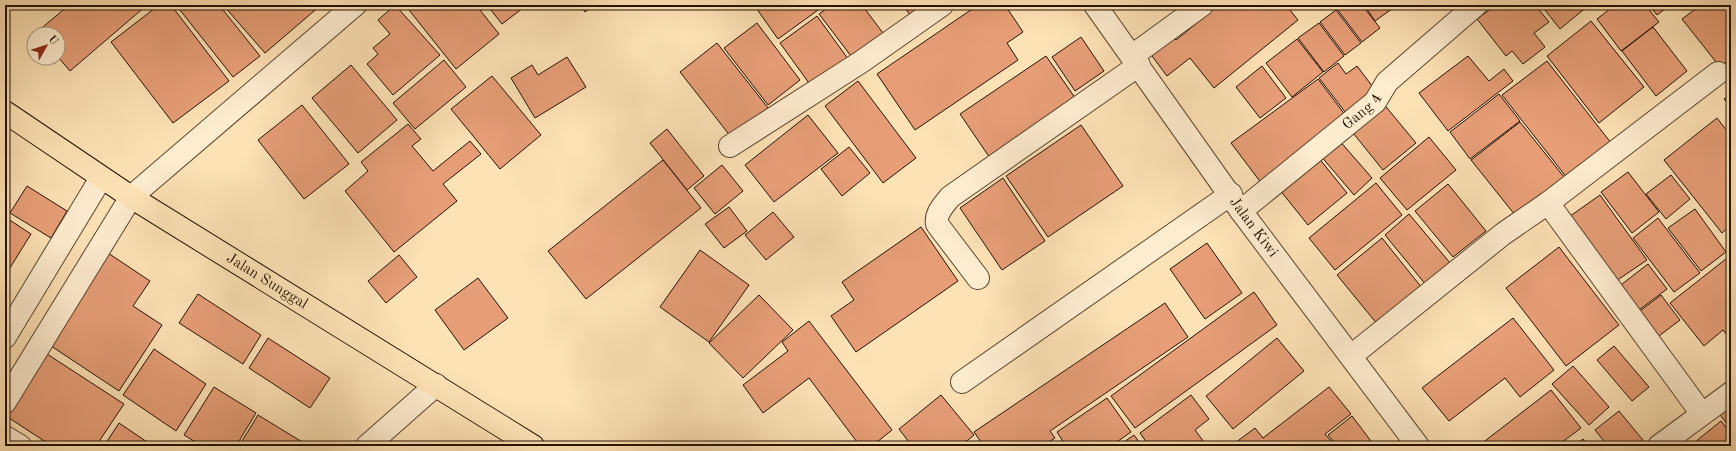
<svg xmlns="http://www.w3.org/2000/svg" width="1736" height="451" viewBox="0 0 1736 451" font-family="'Old Standard TT',serif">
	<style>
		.building { fill: #e79e77; stroke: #241102 }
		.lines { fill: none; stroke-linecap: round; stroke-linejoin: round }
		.minor-casing { stroke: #5a452f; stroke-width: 24 }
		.primary-casing { stroke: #241102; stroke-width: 24 }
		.minor { stroke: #feeccf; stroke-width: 22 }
		.primary { stroke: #fde2b5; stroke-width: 22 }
		.labels { text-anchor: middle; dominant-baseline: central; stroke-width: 3.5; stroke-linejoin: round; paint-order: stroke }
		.street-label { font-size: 15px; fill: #241102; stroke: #feeccf }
	</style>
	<rect width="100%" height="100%" fill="#fde2b5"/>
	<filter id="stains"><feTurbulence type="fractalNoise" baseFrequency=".005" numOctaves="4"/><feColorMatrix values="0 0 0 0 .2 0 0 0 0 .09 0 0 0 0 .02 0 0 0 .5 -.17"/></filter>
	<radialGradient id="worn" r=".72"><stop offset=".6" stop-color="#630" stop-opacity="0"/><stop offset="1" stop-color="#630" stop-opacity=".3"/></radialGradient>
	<g class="building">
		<polygon points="69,5 147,5 70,71 58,57 58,34 39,34 37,32"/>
		<polygon points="159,5 171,5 229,81 173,123 111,42"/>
		<polygon points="176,5 219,5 260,56 233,77"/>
		<polygon points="223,5 321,5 265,53"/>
		<polygon points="395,5 440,55 393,95 367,64 378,54 373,48 390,34 378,20"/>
		<polygon points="405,5 476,5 499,34 456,69"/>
		<polygon points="487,5 527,5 502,24"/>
		<polygon points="579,5 594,5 585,12"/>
		<polygon points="754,5 825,5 778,39"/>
		<polygon points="832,5 862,5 886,37 854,60 819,14"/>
		<polygon points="903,5 938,5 915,22"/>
		<polygon points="978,5 1005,5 1023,32 1007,43 1018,60 915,130 877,74"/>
		<polygon points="1219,5 1286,5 1298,20 1214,88 1190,58 1167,76 1149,52 1171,34 1176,40"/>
		<polygon points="1342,5 1362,5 1380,28 1362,42 1337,9"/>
		<polygon points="1364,5 1395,5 1396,6 1375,21"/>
		<polygon points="1496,5 1535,5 1549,22 1534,33 1545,47 1523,64 1512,51 1506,56 1477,19"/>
		<polygon points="1541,5 1589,5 1560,29"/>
		<polygon points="1615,5 1645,5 1659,22 1621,51 1597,19"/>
		<polygon points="1649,5 1670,5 1657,15"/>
		<polygon points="1701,5 1725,5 1731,12 1731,58 1720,67 1682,19"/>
		<polygon points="1336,10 1361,43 1345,55 1320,22"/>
		<polygon points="817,16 851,63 814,90 780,43"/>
		<polygon points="1591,21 1644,87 1599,123 1547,56"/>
		<polygon points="757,23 800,80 768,105 724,48"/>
		<polygon points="1319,23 1344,56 1324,72 1298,38"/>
		<polygon points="1653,27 1687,71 1656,96 1622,51"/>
		<polygon points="1081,37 1104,71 1075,91 1052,57"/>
		<polygon points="1297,39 1323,72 1292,97 1266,63"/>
		<polygon points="717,43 772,113 735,142 680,72"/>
		<polygon points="1046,56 1078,102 992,161 960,114"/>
		<polygon points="1468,56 1489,81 1504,69 1513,81 1448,131 1419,93"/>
		<polygon points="567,57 586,87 535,118 511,78 532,65 538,75"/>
		<polygon points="444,60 466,87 415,129 393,103"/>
		<polygon points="1547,61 1615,148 1571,183 1502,95"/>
		<polygon points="1338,63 1346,74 1357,66 1379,95 1349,117 1319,78"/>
		<polygon points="351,65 397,120 358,153 312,98"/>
		<polygon points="1262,66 1286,98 1260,118 1236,87"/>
		<polygon points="492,76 541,135 500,169 451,109"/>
		<polygon points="1318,79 1349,120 1262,184 1231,143"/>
		<polygon points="858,81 916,158 883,183 825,106"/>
		<polygon points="1499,94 1520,121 1470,159 1450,132"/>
		<polygon points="1731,94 1731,107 1724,99"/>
		<polygon points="1382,102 1416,143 1383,170 1349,128"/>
		<polygon points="302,105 349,164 304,199 258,140"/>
		<polygon points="808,115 838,153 774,202 745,165"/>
		<polygon points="1717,118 1731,136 1731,225 1722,233 1664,160"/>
		<polygon points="1520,122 1568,182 1519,220 1471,160"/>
		<polygon points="408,124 421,139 412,146 433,171 470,141 481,154 443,184 457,201 394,252 345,191 368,171 361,162"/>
		<polygon points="1081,125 1123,186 1048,237 1006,176"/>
		<polygon points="667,129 704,176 687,190 650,143"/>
		<polygon points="1429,137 1456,170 1407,210 1380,178"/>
		<polygon points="1338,139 1372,178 1354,195 1320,155"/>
		<polygon points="849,147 870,173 842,196 821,169"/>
		<polygon points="1318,157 1347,193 1308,225 1279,189"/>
		<polygon points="663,160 701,208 586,299 548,251"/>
		<polygon points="722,165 743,191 715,214 694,188"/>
		<polygon points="1628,172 1659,212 1632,233 1601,192"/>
		<polygon points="1671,175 1690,199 1666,219 1646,194"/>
		<polygon points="1003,178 1045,241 1002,270 960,208"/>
		<polygon points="1376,183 1402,215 1335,270 1309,238"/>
		<polygon points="1448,184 1486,231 1453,257 1415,211"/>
		<polygon points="27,186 67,211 51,238 10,213"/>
		<polygon points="1600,195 1647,260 1613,283 1566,219"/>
		<polygon points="729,207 747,231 724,248 705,224"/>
		<polygon points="1695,209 1726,252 1701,271 1668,228"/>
		<polygon points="773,212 794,237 766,260 745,235"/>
		<polygon points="1409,214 1456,270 1431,291 1385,235"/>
		<polygon points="5,217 31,234 8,271 5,269"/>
		<polygon points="1658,218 1700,273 1674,292 1633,238"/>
		<polygon points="921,227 958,281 856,352 831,316 854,300 842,282"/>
		<polygon points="1382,238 1422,288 1378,325 1337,275"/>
		<polygon points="1207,243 1242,293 1205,319 1170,269"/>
		<polygon points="1559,247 1619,325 1566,366 1506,288"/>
		<polygon points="700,250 749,285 709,342 660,307"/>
		<polygon points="108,253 150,281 133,306 162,325 119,391 48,344"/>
		<polygon points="399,255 417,277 386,303 368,281"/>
		<polygon points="1731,255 1731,340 1723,330 1704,346 1670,303"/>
		<polygon points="1648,264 1667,289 1635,313 1617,288"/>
		<polygon points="478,278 508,318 464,350 435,310"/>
		<polygon points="1254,292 1277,325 1135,428 1111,396"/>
		<polygon points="198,294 261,335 243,364 179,323"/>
		<polygon points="759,295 793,330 743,378 709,343"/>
		<polygon points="1661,295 1680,320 1655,339 1636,314"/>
		<polygon points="1165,303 1188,337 1050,431 1055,438 1043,446 984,446 974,432"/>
		<polygon points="1513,318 1554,370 1520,397 1505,378 1449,421 1422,388"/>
		<polygon points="809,321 892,430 872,446 860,446 809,378 763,413 743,385 788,351 782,342"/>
		<polygon points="268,338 330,378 310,408 249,368"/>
		<polygon points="1277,338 1304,371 1233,429 1206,396"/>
		<polygon points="1614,346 1649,387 1632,401 1597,360"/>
		<polygon points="154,349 206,384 176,431 123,395"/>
		<polygon points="47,354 124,404 96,446 52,446 6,416"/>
		<polygon points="1573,366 1609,407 1589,425 1552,384"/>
		<polygon points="214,387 256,413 236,446 202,446 184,435"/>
		<polygon points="1329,387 1351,414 1325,434 1335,446 1231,446 1255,428 1263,438"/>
		<polygon points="1551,390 1581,428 1557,446 1482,446 1481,444"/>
		<polygon points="941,395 974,435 961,446 912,446 899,429"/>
		<polygon points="1191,395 1209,419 1195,430 1207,446 1149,446 1140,433"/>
		<polygon points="1107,398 1131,432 1111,446 1066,446 1057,432"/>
		<polygon points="1731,401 1731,429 1717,411"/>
		<polygon points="1619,411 1647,445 1647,446 1608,446 1595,430"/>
		<polygon points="258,415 304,443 302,446 239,446"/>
		<polygon points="1352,416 1374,445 1372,446 1337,446 1328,435"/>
		<polygon points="1721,421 1731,434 1731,446 1690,446"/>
		<polygon points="119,423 153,446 104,446"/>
		<polygon points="1134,435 1142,446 1118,446"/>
		<polygon points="1583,439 1589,446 1574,446"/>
	</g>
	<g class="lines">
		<g class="minor-casing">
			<g id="minor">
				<path id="s1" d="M 1095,5 L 1241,211 L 1418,446"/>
				<polyline points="1132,56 1202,5"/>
				<polyline points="730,146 861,62 942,5"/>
				<polyline points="1548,203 1702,414"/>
				<path id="s2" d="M 1241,211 L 1375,102 L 1387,82 L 1476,5"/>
				<path d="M 978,278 L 937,224 C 935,213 944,205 950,197 L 1139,65"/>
				<polyline points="5,337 101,178"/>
				<polyline points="1351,356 1503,234 1548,203 1718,73"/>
				<polyline points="962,382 1231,194"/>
				<polyline points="5,402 131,197 355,5"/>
				<polyline points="5,437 20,446"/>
				<polyline points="367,446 436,385"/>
				<polyline points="1659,446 1731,393"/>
			</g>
		</g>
		<g class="primary-casing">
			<g id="primary">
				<path id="s3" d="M 5,112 L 131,197 L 533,446"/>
			</g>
		</g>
		<use href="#minor" class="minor"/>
		<use href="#primary" class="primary"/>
	</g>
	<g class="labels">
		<g class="street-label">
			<text stroke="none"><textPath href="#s2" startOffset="157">Gang 4</textPath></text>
			<text stroke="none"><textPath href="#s1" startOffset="273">Jalan Kiwi</textPath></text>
			<text stroke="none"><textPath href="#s3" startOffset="312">Jalan Sunggal</textPath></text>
		</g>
	</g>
	<rect width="1736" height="451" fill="none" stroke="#fde2b5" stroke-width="20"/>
	<rect x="6" y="6" width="1724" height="439" fill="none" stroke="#241102" stroke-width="2"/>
	<rect x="10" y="10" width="1716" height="431" fill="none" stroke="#241102"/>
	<g transform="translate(46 46) rotate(51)"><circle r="19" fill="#feeccf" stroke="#a7947d"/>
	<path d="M0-3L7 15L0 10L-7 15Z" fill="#8f2418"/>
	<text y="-6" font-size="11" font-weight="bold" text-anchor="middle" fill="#241102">U</text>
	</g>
	<rect width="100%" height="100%" filter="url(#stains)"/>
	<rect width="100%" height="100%" fill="url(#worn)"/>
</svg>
